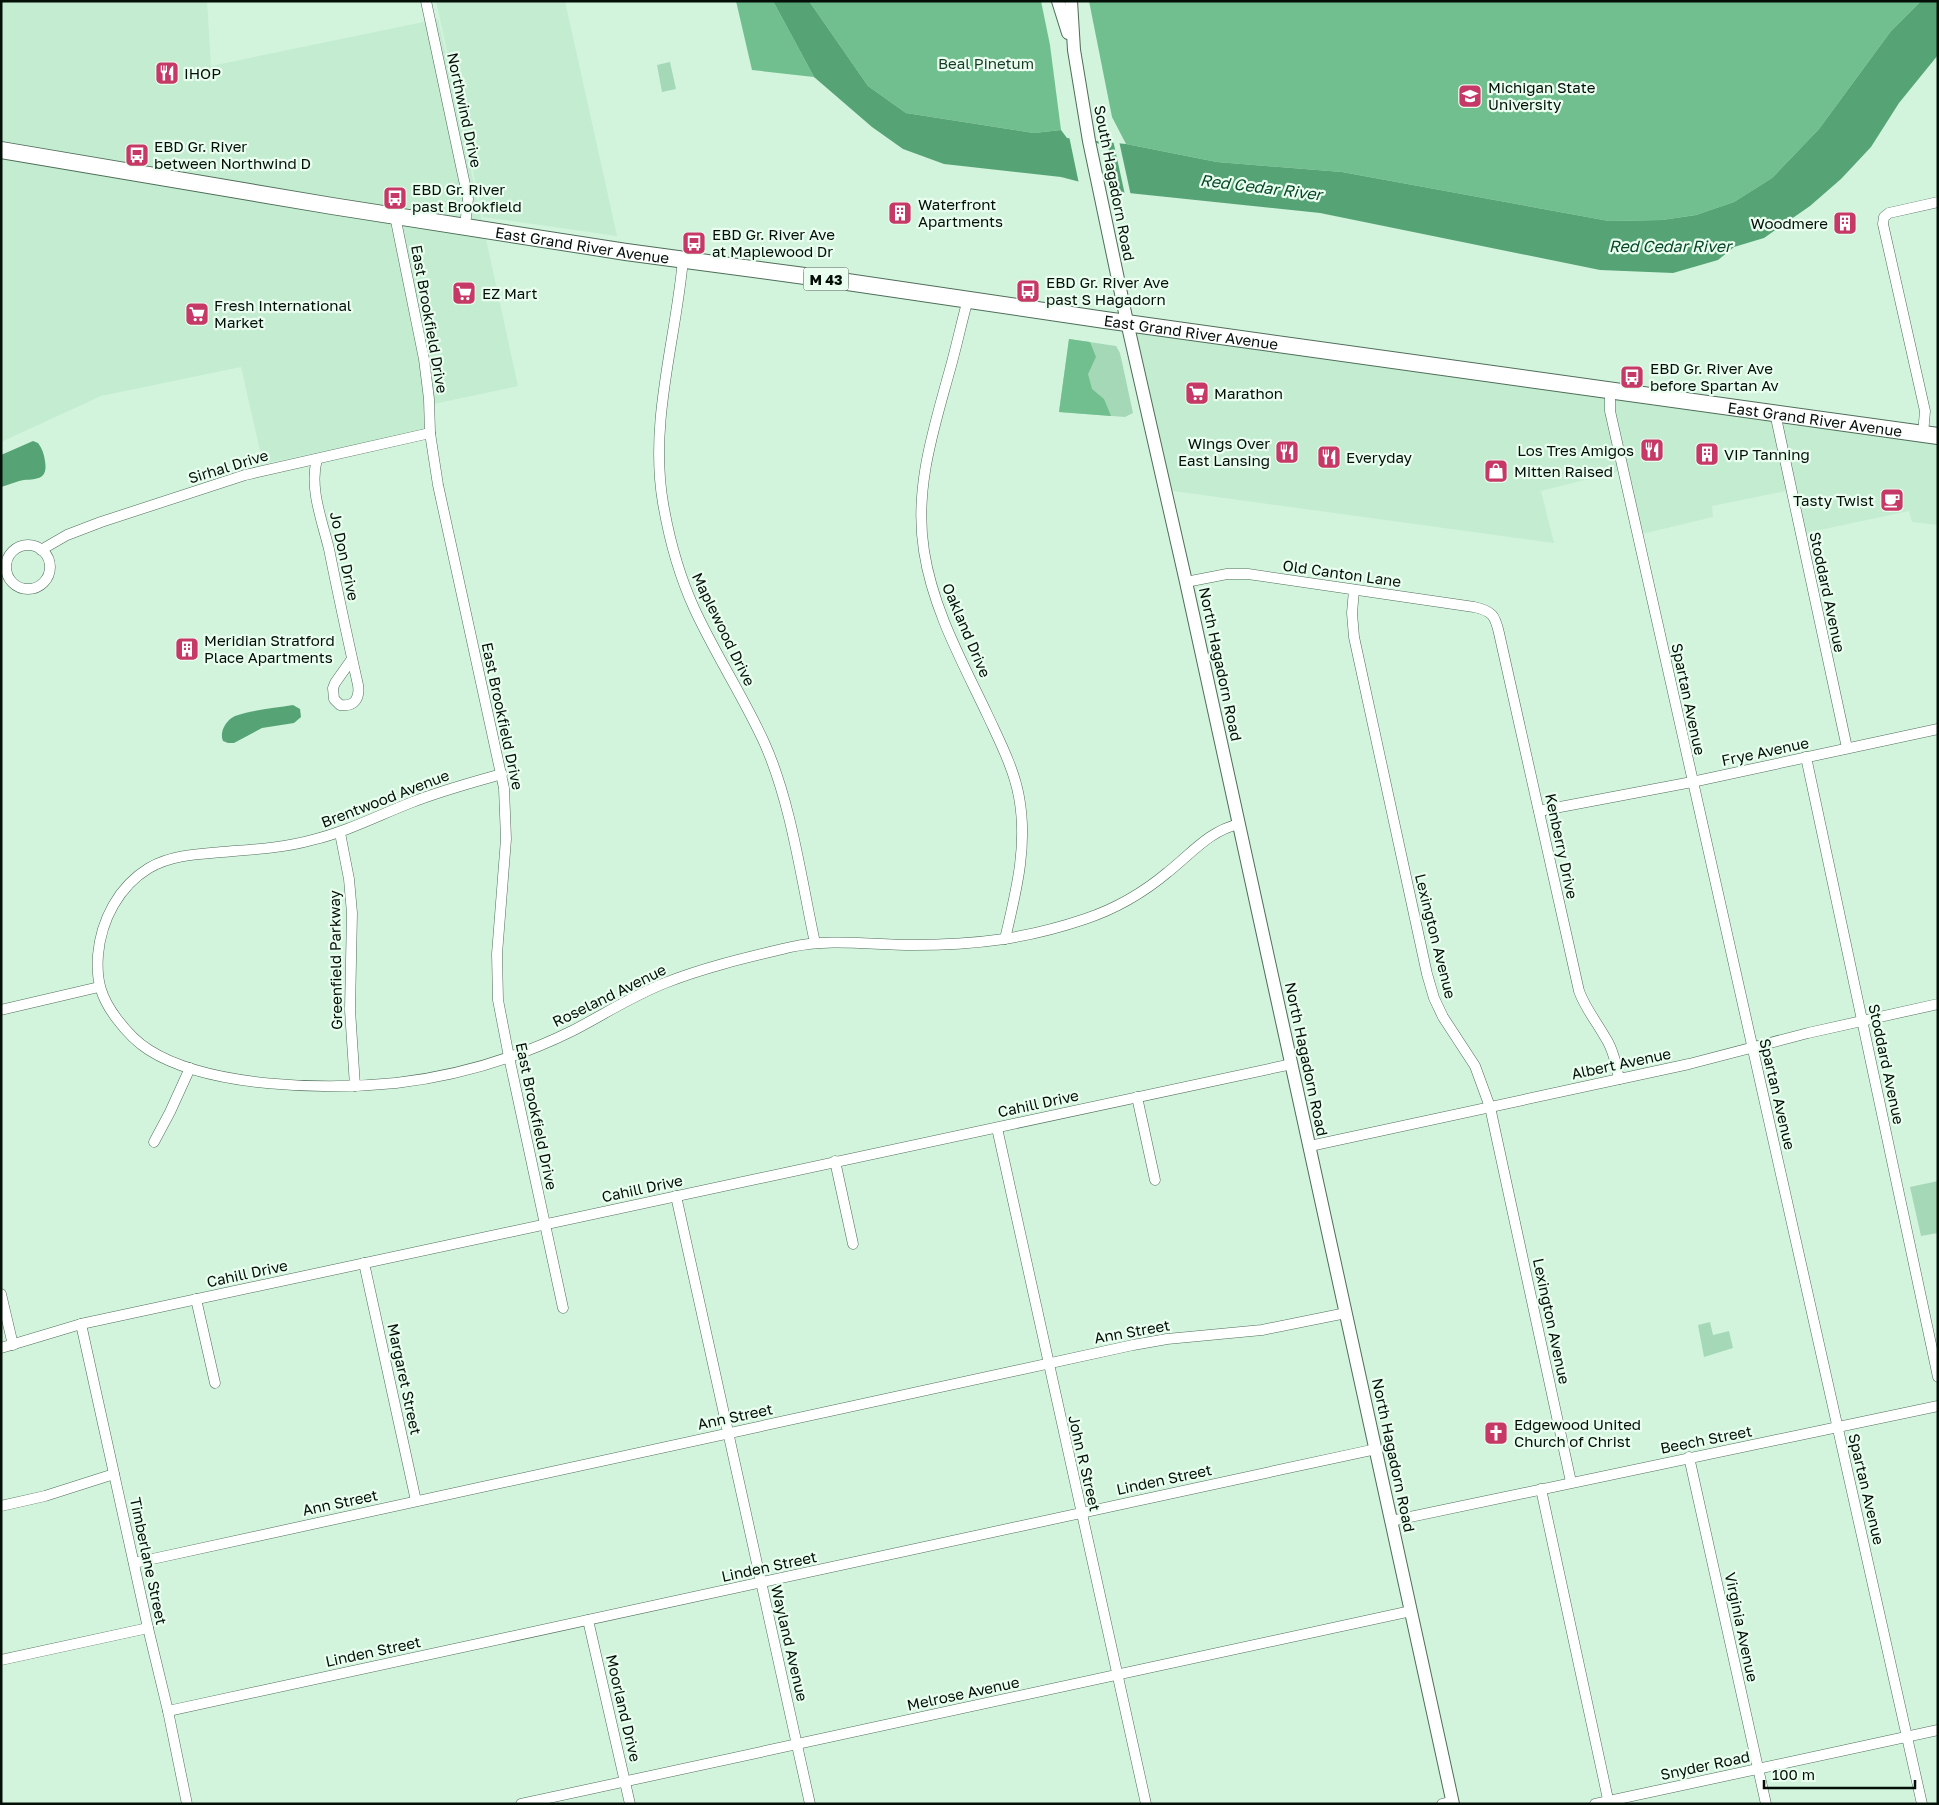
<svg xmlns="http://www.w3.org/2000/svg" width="1939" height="1805" viewBox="0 0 1939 1805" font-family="'Golos Text',sans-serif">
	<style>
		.built { fill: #c3ecd0 }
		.green { fill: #a5d8b6 }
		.forest { fill: #71bf8e }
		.water { fill: #56a475 }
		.pier { fill: #d2f4dd }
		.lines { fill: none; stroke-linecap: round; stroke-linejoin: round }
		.minor-casing { stroke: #4f6d59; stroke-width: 11 }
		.tertiary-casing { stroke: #4f6d59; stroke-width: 14 }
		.primary-casing { stroke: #4f6d59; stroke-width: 18 }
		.minor { stroke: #fff; stroke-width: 10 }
		.tertiary { stroke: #fff; stroke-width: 12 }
		.primary { stroke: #fff; stroke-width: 16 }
		.labels { text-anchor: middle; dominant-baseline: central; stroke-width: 4.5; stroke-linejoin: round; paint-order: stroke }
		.shield { fill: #e9feef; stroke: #49574d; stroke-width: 1 }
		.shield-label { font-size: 14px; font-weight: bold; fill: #040f08 }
		.park-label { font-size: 15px; fill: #183a26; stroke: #e9feef }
		.poi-label { font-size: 15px; fill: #040f08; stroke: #e9feef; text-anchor: start }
		.street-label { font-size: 15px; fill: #040f08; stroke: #e9feef }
		.water-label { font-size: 16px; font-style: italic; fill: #074727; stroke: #e9feef }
	</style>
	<rect width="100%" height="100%" fill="#d2f4dd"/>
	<g class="built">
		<polygon points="1,1 207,1 211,66 438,19 518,386 424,406 424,430 263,464 241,367 101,396 1,442"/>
		<polygon points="436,1 565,1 617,236 483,217"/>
		<polygon points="1129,324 1938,439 1938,525 1912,522 1909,511 1801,534 1791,490 1712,506 1713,517 1638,535 1624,470 1541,491 1554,543 1166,490"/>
	</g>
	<g class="green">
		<polygon points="670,62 676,89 662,92 657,65"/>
		<polygon points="1069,339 1116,346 1120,353 1133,413 1125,417 1059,412"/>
		<polygon points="1938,1181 1938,1233 1921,1236 1910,1187"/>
		<polygon points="1710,1322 1713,1335 1729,1331 1733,1348 1704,1357 1698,1325"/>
	</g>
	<g class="forest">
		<polygon points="736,1 773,1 814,77 752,70"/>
		<polygon points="809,1 1041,1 1050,45 1061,130 1034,133 906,113 868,86"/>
		<polygon points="1089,1 1921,1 1891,31 1819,129 1772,178 1734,202 1696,215 1662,220 1609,221 1342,172 1217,162 1126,144 1112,117"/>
		<polygon points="1069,339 1090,342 1096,357 1088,374 1092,389 1104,399 1111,416 1059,412"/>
	</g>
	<g class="water">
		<polygon points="773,1 809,1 868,86 906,113 1034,133 1061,130 1067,138 1126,144 1217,162 1342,172 1609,221 1662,220 1696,215 1734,202 1772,178 1819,129 1891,31 1921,1 1938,1 1938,55 1899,103 1871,147 1841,179 1810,206 1764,238 1734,247 1718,260 1673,273 1600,270 1320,213 1119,192 1061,177 944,164 903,149 872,127 814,77"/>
		<path d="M 33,441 L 38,443 C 42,448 44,454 45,461 C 48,479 38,479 24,480 C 17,481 8,485 1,487 L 1,455 Z"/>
		<path d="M 293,705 L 300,709 L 301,717 L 294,723 L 262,728 L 234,743 L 228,743 L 223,741 C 219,732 226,720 235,716 C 252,710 275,708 293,705 Z"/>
	</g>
	<g class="pier">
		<polygon points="1069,136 1108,146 1117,194 1079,184"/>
		<polygon points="1113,140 1119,141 1131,196 1125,195"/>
	</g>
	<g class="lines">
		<g class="minor-casing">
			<g id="minor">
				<polyline points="426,1 468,199 465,226"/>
				<polyline points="395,216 424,359 429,399 430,433 438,485 504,788 506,839 497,954 498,1000 509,1057 563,1308"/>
				<path d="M 683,259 C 676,340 649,421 663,503 C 669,538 679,575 694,608 C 715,654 743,696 764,742 C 791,802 801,878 815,943"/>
				<path d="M 968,299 C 961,324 956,349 949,373 C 933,431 914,490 924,551 C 933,610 963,663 988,716 C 1000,742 1014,769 1019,797 C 1028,846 1016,892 1005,939"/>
				<polyline points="1610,390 1610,411 1922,1804"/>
				<polyline points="1775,413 1847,748"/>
				<polyline points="1923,434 1925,411 1883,224 1884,217 1889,213 1938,202"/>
				<path d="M 317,459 C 309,488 322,520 329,549 C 338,594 348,640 358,685 C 360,698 355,707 340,705 L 334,699 L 333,688 L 335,683 L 352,659"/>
				<circle cx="28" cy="567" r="22"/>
				<polyline points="41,550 67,535 101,522 245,475 430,433"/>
				<path d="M 1186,582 L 1227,574 L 1248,574 L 1474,607 C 1492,611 1495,615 1499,633 L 1579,991 C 1585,1008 1596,1021 1605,1037 C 1613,1049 1616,1064 1619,1079"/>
				<polyline points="1354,590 1352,613 1354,637 1427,974 1434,998 1443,1017 1475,1066 1490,1107 1571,1482"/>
				<polyline points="1806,757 1938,1377"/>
				<path d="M 502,774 C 470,783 440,791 410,803 C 377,816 346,832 312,840 C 287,847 261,849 234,851 C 206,854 175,853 149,868 C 119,886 101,920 98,955 C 96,981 101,998 117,1019 C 126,1031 136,1042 149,1050 C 209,1088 327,1090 396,1083 C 457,1076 517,1058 572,1031 C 603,1015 632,996 665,983 C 705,967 749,957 791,947 C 831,938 872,945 913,945 C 975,945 1026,939 1085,919 C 1115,909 1143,893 1168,872 C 1192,853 1209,831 1239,824"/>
				<polyline points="1539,811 1692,782 1938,729"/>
				<polyline points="340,833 349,879 352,913 350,1010 355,1086"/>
				<polyline points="1,1010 99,987"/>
				<polyline points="1137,1097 1155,1180"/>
				<polyline points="997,1128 1146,1804"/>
				<polyline points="154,1142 170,1112 190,1068"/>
				<polyline points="1310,1146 1689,1064 1808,1033 1938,1004"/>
				<polyline points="835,1161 853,1244"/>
				<polyline points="676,1196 810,1804"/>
				<polyline points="364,1263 416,1501"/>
				<polyline points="1,1294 13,1345"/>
				<polyline points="196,1299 215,1383"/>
				<polyline points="81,1324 148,1628 168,1711 187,1804"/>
				<polyline points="1,1348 81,1324 1292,1064"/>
				<polyline points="1689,1457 1766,1804"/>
				<polyline points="1541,1489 1609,1804"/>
				<polyline points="1,1506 45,1496 114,1474"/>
				<polyline points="1391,1521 1938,1406"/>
				<polyline points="134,1563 1133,1345 1167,1339 1262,1330 1346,1313"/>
				<polyline points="588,1620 630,1804"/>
				<polyline points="1,1660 148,1628"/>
				<polyline points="168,1711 1376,1449"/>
				<polyline points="521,1804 1411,1611"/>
				<polyline points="1442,1804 1453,1801"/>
				<polyline points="1595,1804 1938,1730"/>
			</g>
		</g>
		<g class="tertiary-casing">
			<g id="tertiary">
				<polyline points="1058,1 1068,33"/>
				<polyline points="1071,1 1074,50 1089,141 1127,322 1186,582 1453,1804"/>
			</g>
		</g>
		<g class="primary-casing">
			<g id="primary">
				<path id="s1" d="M 1,150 L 332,206 L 626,252 L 827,279 L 1105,320 L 1938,436"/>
			</g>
		</g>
		<use href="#minor" class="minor"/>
		<use href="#tertiary" class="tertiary"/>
		<use href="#primary" class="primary"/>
	</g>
	<defs>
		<g id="restaurant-square" transform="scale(1.25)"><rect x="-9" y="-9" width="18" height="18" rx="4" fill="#c63967" stroke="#e9feef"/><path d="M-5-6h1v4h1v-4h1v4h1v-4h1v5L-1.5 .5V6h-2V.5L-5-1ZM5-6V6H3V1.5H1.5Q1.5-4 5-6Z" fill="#fff"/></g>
		<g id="university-square" transform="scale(1.25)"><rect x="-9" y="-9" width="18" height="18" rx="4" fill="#c63967" stroke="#e9feef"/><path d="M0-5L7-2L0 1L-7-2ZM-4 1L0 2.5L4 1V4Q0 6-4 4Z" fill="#fff"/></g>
		<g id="bus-square" transform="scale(1.25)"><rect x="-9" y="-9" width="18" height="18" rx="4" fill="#c63967" stroke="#e9feef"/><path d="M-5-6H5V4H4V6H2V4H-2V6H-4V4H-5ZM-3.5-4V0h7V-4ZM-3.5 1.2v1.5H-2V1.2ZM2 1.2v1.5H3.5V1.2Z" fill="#fff"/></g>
		<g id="building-square" transform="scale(1.25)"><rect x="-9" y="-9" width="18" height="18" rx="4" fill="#c63967" stroke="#e9feef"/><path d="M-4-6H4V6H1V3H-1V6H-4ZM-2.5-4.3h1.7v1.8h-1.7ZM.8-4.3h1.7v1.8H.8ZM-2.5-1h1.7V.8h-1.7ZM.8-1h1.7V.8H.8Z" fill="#fff"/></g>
		<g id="supermarket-square" transform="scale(1.25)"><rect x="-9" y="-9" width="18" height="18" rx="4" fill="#c63967" stroke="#e9feef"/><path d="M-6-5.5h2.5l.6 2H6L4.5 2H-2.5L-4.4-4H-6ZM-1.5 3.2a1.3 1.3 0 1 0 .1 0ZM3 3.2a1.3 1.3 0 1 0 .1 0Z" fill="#fff"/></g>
		<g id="shop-square" transform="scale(1.25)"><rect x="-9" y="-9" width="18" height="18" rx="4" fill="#c63967" stroke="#e9feef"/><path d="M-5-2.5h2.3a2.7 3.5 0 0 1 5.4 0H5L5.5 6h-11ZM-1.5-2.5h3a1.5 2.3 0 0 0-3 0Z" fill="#fff"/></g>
		<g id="cafe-square" transform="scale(1.25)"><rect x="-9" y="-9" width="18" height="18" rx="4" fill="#c63967" stroke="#e9feef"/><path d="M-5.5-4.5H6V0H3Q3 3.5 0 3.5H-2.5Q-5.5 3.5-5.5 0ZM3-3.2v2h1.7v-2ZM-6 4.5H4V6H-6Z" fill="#fff"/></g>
		<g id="church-square" transform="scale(1.25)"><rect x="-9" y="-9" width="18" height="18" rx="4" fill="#c63967" stroke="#e9feef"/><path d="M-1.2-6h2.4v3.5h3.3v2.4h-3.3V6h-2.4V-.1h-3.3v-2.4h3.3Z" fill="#fff"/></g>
	</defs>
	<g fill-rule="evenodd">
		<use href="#restaurant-square" x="167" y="73"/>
		<use href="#university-square" x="1470" y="96"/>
		<use href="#bus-square" x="137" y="155"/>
		<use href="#bus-square" x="395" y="198"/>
		<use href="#building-square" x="900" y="213"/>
		<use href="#building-square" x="1845" y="223"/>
		<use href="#bus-square" x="694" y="243"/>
		<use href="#bus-square" x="1028" y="291"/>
		<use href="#supermarket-square" x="464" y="293"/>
		<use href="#supermarket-square" x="197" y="314"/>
		<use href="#bus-square" x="1632" y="377"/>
		<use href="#supermarket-square" x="1197" y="393"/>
		<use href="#restaurant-square" x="1652" y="450"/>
		<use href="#restaurant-square" x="1287" y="452"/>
		<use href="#building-square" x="1707" y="454"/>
		<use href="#restaurant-square" x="1329" y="457"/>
		<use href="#shop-square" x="1496" y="471"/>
		<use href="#cafe-square" x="1892" y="500"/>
		<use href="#building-square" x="187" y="649"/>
		<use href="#church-square" x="1496" y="1433"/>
	</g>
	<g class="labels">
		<rect class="shield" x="803.5" y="267.5" width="45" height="23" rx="4"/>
		<g class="shield-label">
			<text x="826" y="279">M 43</text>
		</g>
		<g class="park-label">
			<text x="986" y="63">Beal Pinetum</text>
		</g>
		<g class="poi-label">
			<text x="184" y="73">IHOP</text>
			<text x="1488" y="87">Michigan State<tspan x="1488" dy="17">University</tspan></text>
			<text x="154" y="146">EBD Gr. River<tspan x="154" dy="17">between Northwind D</tspan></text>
			<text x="412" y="189">EBD Gr. River<tspan x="412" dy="17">past Brookfield</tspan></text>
			<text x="918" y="204">Waterfront<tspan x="918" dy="17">Apartments</tspan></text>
			<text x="1828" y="223" text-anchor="end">Woodmere</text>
			<text x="712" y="234">EBD Gr. River Ave<tspan x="712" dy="17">at Maplewood Dr</tspan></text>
			<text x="1046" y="282">EBD Gr. River Ave<tspan x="1046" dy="17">past S Hagadorn</tspan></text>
			<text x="482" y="293">EZ Mart</text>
			<text x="214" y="305">Fresh International<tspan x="214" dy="17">Market</tspan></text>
			<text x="1650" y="368">EBD Gr. River Ave<tspan x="1650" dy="17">before Spartan Av</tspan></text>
			<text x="1214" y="393">Marathon</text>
			<text x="1270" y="443" text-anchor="end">Wings Over<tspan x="1270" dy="17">East Lansing</tspan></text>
			<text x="1634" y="450" text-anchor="end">Los Tres Amigos</text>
			<text x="1724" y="454">VIP Tanning</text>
			<text x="1346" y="457">Everyday</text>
			<text x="1514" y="471">Mitten Raised</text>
			<text x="1874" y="500" text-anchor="end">Tasty Twist</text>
			<text x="204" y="640">Meridian Stratford<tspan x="204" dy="17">Place Apartments</tspan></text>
			<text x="1514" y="1424">Edgewood United<tspan x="1514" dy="17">Church of Christ</tspan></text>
		</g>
		<g class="street-label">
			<text transform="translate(465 110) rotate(78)">Northwind Drive</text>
			<text transform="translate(1115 183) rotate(79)">South Hagadorn Road</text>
			<text stroke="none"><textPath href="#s1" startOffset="589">East Grand River Avenue</textPath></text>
			<text transform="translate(430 319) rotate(80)">East Brookfield Drive</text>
			<text stroke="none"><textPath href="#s1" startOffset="1204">East Grand River Avenue</textPath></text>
			<text stroke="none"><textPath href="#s1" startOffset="1834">East Grand River Avenue</textPath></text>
			<text transform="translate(228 466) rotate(-17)">Sirhal Drive</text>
			<text transform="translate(345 556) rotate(78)">Jo Don Drive</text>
			<text transform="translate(1342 573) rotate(8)">Old Canton Lane</text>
			<text transform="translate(1828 592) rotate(78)">Stoddard Avenue</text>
			<text transform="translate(724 629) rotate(64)">Maplewood Drive</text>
			<text transform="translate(967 630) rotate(67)">Oakland Drive</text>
			<text transform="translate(1221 664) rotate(78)">North Hagadorn Road</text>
			<text transform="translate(1689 699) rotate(78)">Spartan Avenue</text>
			<text transform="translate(503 716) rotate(78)">East Brookfield Drive</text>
			<text transform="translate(1765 751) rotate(-12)">Frye Avenue</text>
			<text transform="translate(385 798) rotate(-21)">Brentwood Avenue</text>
			<text transform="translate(1562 846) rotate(78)">Kenberry Drive</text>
			<text transform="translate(1436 936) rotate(76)">Lexington Avenue</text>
			<text transform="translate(335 960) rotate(-91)">Greenfield Parkway</text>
			<text transform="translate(609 995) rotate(-26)">Roseland Avenue</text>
			<text transform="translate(1307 1059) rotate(78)">North Hagadorn Road</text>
			<text transform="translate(1621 1063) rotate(-12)">Albert Avenue</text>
			<text transform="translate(1887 1064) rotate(78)">Stoddard Avenue</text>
			<text transform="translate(1778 1094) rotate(77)">Spartan Avenue</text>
			<text transform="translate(1038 1103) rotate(-12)">Cahill Drive</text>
			<text transform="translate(537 1116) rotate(78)">East Brookfield Drive</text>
			<text transform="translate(642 1188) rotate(-12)">Cahill Drive</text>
			<text transform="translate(247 1273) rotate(-12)">Cahill Drive</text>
			<text transform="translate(1552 1321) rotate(78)">Lexington Avenue</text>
			<text transform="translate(1132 1331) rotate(-10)">Ann Street</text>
			<text transform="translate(405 1379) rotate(78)">Margaret Street</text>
			<text transform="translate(735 1416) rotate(-12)">Ann Street</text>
			<text transform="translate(1706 1439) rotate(-11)">Beech Street</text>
			<text transform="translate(1394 1455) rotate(78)">North Hagadorn Road</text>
			<text transform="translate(1085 1463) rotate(77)">John R Street</text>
			<text transform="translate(1164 1479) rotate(-12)">Linden Street</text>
			<text transform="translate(1867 1489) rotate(77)">Spartan Avenue</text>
			<text transform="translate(340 1502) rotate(-12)">Ann Street</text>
			<text transform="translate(149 1561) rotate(78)">Timberlane Street</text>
			<text transform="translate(769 1566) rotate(-12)">Linden Street</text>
			<text transform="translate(1742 1627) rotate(78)">Virginia Avenue</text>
			<text transform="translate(790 1643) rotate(77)">Wayland Avenue</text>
			<text transform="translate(373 1651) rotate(-12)">Linden Street</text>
			<text transform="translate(963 1693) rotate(-12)">Melrose Avenue</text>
			<text transform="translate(624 1708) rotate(77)">Moorland Drive</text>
			<text transform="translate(1705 1765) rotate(-12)">Snyder Road</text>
		</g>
		<g class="water-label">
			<text transform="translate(1261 187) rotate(7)">Red Cedar River</text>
			<text x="1670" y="246">Red Cedar River</text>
		</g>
	</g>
	<rect width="1939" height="1805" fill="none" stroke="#040f08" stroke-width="5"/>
	<path d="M1764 1780v8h151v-8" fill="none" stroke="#040f08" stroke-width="2.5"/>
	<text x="1772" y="1780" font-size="15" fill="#040f08" stroke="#e9feef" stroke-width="4" paint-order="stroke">100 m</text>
</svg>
